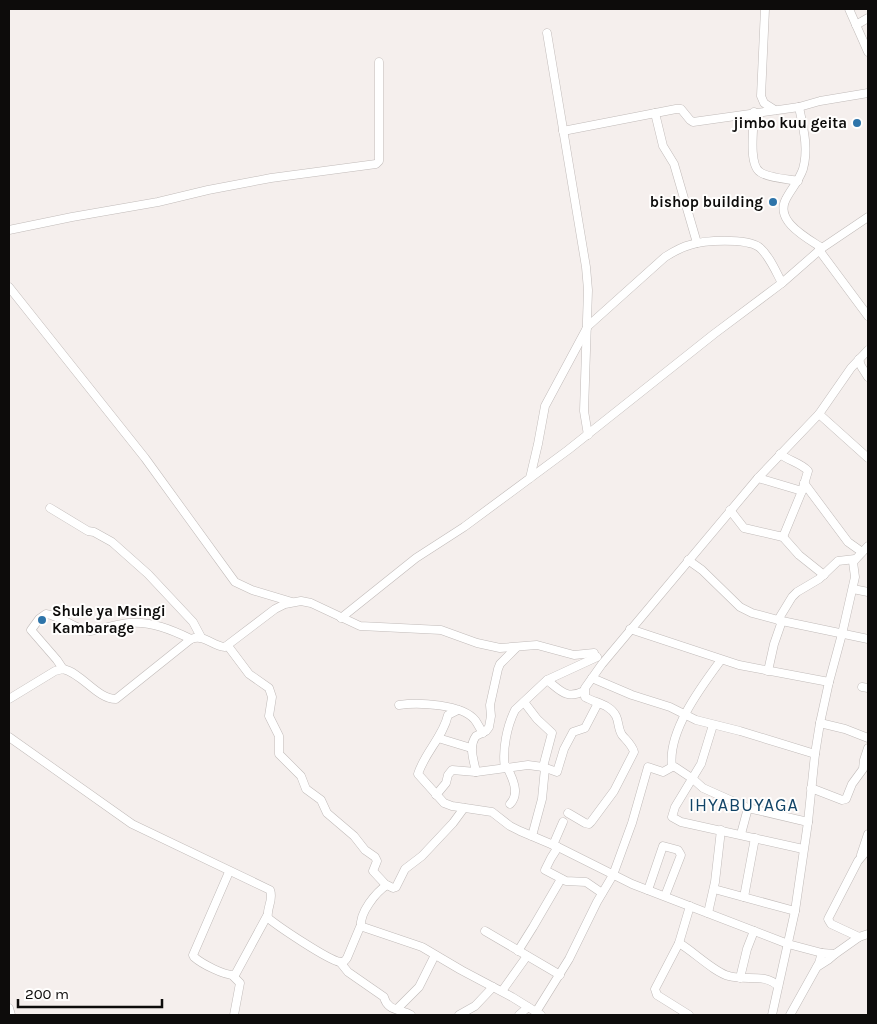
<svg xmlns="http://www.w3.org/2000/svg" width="877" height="1024" viewBox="0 0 877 1024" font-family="Karla,sans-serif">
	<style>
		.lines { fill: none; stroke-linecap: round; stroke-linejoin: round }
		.minor-casing { stroke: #c1bbb9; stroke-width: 9 }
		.minor { stroke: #fff; stroke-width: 8 }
		.poi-dot { fill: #2e74a9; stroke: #fffefd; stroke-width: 2 }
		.labels { text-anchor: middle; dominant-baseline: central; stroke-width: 4; stroke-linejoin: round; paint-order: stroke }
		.poi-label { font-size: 15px; font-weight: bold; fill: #0d0c0b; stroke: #fffefd; text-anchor: end }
		.quarter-label { font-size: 18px; letter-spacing: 1px; fill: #124467; stroke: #fffefd }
	</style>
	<rect width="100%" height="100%" fill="#f5efed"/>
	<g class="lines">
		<g class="minor-casing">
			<g id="minor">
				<polyline points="765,9 761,96 764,103 775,110"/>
				<polyline points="849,9 868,52"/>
				<polyline points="856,25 868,18"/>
				<polyline points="547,33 586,267 588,290 584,411 588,435"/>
				<path d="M 799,107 C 803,127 809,148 803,169 C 799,181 791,189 786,199 C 774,221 807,238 822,248"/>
				<path d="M 754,112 C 754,126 748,164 760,172 C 768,178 788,179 798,181"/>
				<polyline points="655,113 663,146 674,164 697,243"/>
				<polyline points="563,131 676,109 681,109 690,120 693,122 799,107 820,101 868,93"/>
				<polyline points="9,230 72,217 158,202 208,190 271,178 376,164 379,161 379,62"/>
				<polyline points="819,250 868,316"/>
				<polyline points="9,287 145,458 235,582 252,590 292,602"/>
				<polyline points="859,359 861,366 868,377"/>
				<polyline points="819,414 868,458"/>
				<path d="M 530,478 L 538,444 L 545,406 L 588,326 L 665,257 C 673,252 681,247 690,245 C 704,240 746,238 759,247 C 769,255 776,272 782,283"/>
				<polyline points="758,478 802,491"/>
				<polyline points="804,483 848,542 862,552"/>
				<polyline points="50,508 88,531 94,532 112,542 148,574 193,622 201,637"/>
				<path d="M 730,510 L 744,528 L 783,537 L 802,491 L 808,471 C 801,463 789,461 780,454"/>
				<polyline points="783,537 799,555 824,575"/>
				<polyline points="688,560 702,570 740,607 752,613 782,621 868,639"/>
				<polyline points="853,589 868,592"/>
				<polyline points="341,618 416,558 464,527 568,450 714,334 782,283 822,248 868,217"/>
				<polyline points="778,620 792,597 797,592 819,579 838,561 855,559"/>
				<polyline points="630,629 739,665 829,682"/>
				<polyline points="228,646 249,674 269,688 272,697 269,716 279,736 279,754 301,776 306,789 321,800 327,813 354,836 365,850 375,857 377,861 373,871 386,885"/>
				<path d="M 63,669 L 57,660 L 31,630 L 39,619 L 46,614 C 62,616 73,629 90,631 C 103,629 116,624 129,623 C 151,621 172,630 191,639"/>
				<polyline points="768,671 774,644 782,621"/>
				<polyline points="592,678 632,695 670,707 696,720 740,731 815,754"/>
				<path d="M 547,680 C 560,690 566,700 584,691"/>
				<polyline points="862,687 868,688"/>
				<path d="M 9,699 L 55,671 L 63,669 C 82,673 97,699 116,699 L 191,639 C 205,634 212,646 225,647 L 275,609 L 285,604 L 301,601 L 311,603 L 360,626 L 441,630 L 477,643 L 500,648 L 537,645 L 574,655 L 594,653"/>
				<polyline points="524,702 537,719 552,733 543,767"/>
				<path d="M 399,705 C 418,702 462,704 475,720 C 478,724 480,729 483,733"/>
				<path d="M 458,710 L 448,715 C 443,737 425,752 418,774 L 444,803 L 452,806 L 492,812 L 510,826 L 520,831 L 558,847 L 632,884 L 788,944 L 822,953 L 835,954 L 859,937 L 868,934"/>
				<polyline points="820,723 845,729 868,738"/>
				<polyline points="713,725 701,764 675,807 672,817 681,822 803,849"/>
				<path d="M 9,737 L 132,824 L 270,890 C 274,900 266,908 268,918 C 279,927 328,960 340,962 C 344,962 345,961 347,958 L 360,927 L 363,927 L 422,947 L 461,970 L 512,997 L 541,1015"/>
				<polyline points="438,738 471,748"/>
				<path d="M 507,767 C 513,779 520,794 510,804"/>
				<path d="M 672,767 C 667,732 701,687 721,660"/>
				<path d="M 505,768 C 502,750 507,726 515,710 L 547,680 L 597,657"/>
				<path d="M 476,772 C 474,760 468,747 476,736 L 486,731 L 489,727 L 491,716 L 490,705 L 498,669 L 500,664 L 516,648"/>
				<polyline points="811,788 842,800 846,799 852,784 863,769 864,760 868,748"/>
				<polyline points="436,795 446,783 448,775 452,770 476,772 528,765 543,767 557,772 564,749 573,732 585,728 598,703"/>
				<path d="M 568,813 L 585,823 L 589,824 L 591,822 L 614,791 L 634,752 C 632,745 627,741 622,735 C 618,729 619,722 616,716 C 610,704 595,703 585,697 L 585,688 L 602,664 L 758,478 L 819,414 L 851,368 L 868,350"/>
				<polyline points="741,834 748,808"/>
				<polyline points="532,836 542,799 545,768"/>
				<polyline points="553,845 563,822"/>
				<polyline points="558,847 551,858 545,870 566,881 586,882 602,893"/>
				<polyline points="861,855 868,834"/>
				<path d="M 229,872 L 193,955 L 194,957 C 202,964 225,976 235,975 L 267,916"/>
				<polyline points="714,889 795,911"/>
				<polyline points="648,890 663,846 678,850 681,855 665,896"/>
				<polyline points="744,897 755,838"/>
				<polyline points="708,913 715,882 721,830"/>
				<path d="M 361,927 C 359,913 376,892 387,885 L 393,888 L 396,887 L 405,869 L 422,856 L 453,823 L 464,808"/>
				<polyline points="485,931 560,975"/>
				<polyline points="859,937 831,924 828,919 858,861 868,849"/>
				<path d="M 679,943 C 693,951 715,973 729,976 C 746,981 765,973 778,986"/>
				<polyline points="518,951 533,927 561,879"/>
				<path d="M 340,962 L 348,972 L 384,997 C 387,1011 401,1009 411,1015"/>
				<polyline points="817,967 828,960 835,954"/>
				<polyline points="232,975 240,983 234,1015"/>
				<polyline points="740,978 747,949 754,931"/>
				<polyline points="502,991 527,956"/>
				<polyline points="9,1008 11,1015"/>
				<polyline points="397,1009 419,987 435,955"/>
				<polyline points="536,1012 569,959 597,902 613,875 632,823 648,767 663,772 672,767 675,767 693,779 703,788 748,808 808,822"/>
				<polyline points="459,1015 475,1006 493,987"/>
				<polyline points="519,1015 528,1007"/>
				<polyline points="689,1015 657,995 655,989 679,943 690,906"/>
				<polyline points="772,1015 795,911 808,822 815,754 820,723 829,682 842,634 855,577 853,562 868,546"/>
				<polyline points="790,1015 819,963 822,953"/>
			</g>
		</g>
		<use href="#minor" class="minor"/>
	</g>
	<g class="poi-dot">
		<circle cx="857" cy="123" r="5"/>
		<circle cx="773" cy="202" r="5"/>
		<circle cx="42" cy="620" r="5"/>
	</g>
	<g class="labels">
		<g class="poi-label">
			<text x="847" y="123">jimbo kuu geita</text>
			<text x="763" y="202">bishop building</text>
			<text x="52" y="611" text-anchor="start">Shule ya Msingi<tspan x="52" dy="17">Kambarage</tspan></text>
		</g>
		<g class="quarter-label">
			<text x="744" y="805">IHYABUYAGA</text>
		</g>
	</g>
	<rect width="877" height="1024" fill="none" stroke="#0d0c0b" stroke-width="20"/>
	<path d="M18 999v8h144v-8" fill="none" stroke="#0d0c0b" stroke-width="2.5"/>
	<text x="25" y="999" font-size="15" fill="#0d0c0b" stroke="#fffefd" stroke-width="4" paint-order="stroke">200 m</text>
</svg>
